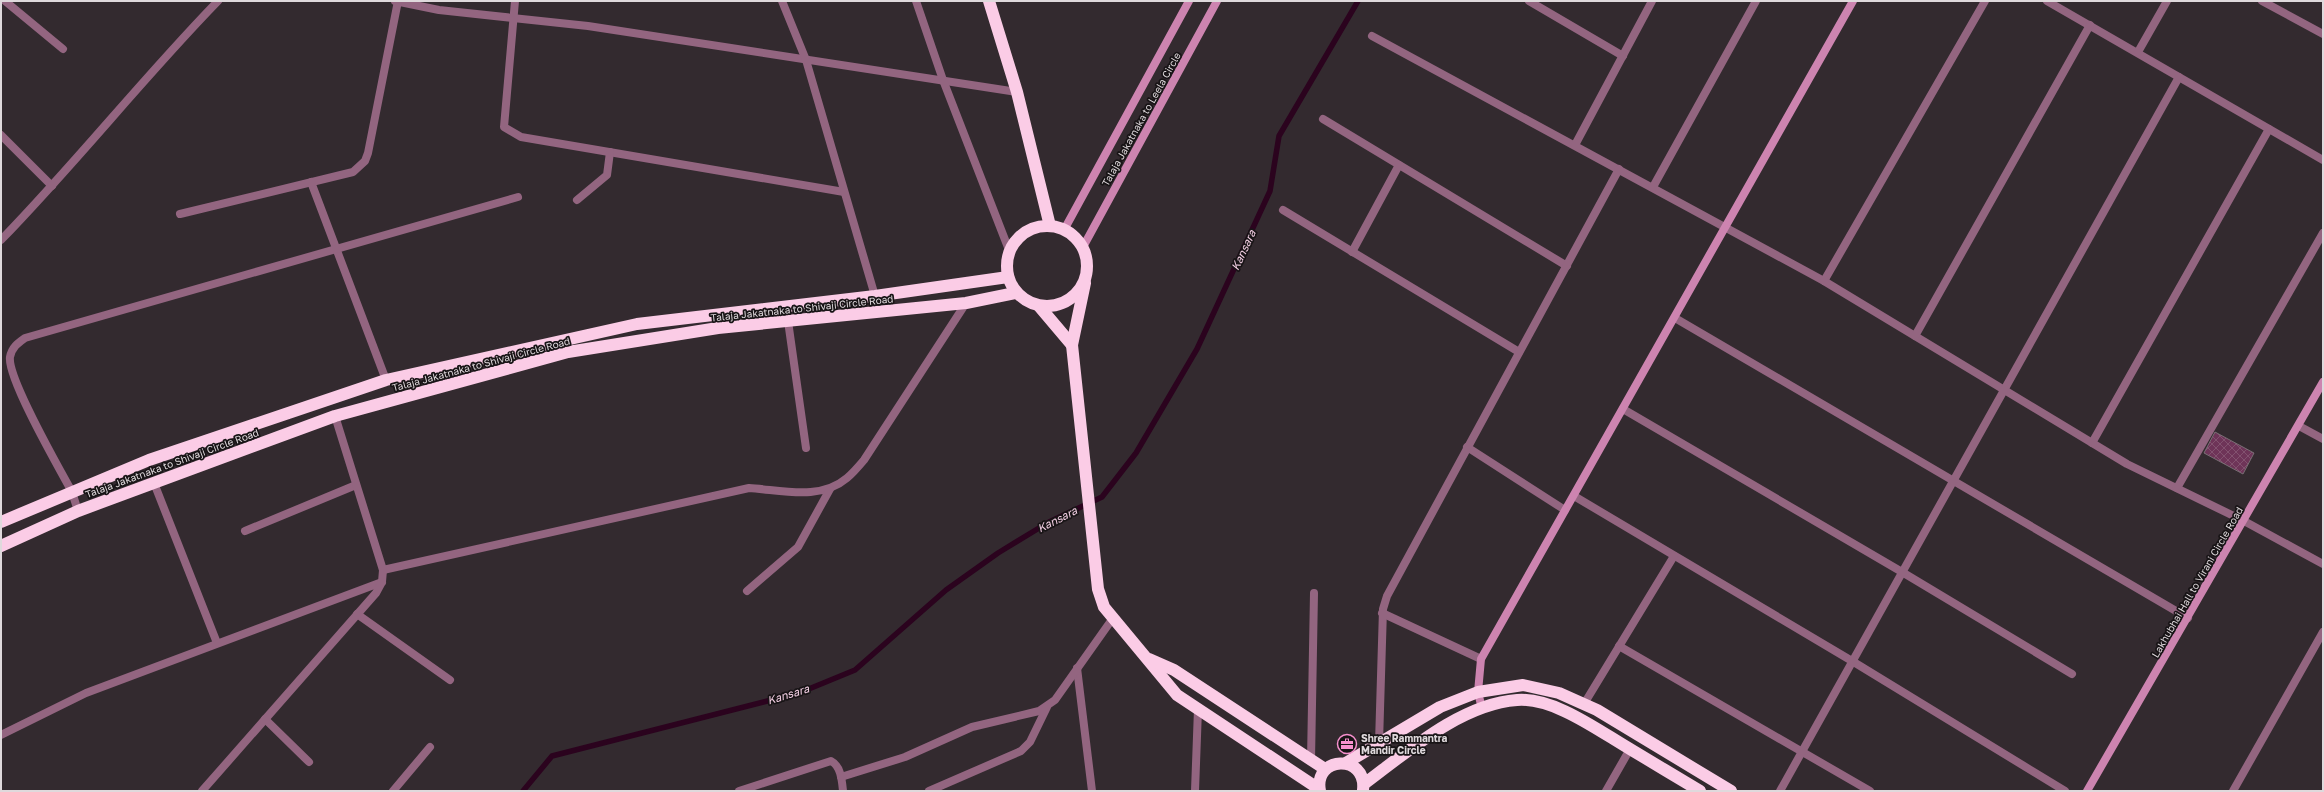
<svg xmlns="http://www.w3.org/2000/svg" width="2324" height="792" viewBox="0 0 2324 792" font-family="'Golos Text',sans-serif">
	<style>
		.lines { fill: none; stroke-linecap: round; stroke-linejoin: round }
		.stream { stroke: #2b031e; stroke-width: 5.5 }
		.building { fill: url(#building-cross-hatch); stroke: #786d73 }
		.lane { stroke: #936580; stroke-width: 8 }
		.street { stroke: #936580; stroke-width: 8 }
		.secondary { stroke: #cd84b0; stroke-width: 8 }
		.highway { stroke: #fbcce6; stroke-width: 12 }
		.labels { text-anchor: middle; dominant-baseline: central; stroke-width: 3.5; stroke-linejoin: round; paint-order: stroke }
		.street-label { font-size: 10px; fill: #dfd9dc; stroke: #181416 }
		.poi-label { font-size: 10px; font-weight: bold; fill: #dfd9dc; stroke: #181416; text-anchor: start }
		.water-label { font-size: 11px; font-style: italic; fill: #f6d1e6; stroke: #181416 }
	</style>
	<defs>
		<pattern id="building-cross-hatch" width="8" height="8" patternUnits="userSpaceOnUse"><rect width="8" height="8" fill="#6e3458"/><path d="M0 0l8 8M0 8l8-8" fill="none" stroke="#82516f"/></pattern>
	</defs>
	<rect width="100%" height="100%" fill="#332a2f"/>
	<g class="lines">
		<polyline class="stream" points="523,791 552,756 799,693 855,670 946,590 998,553 1049,522 1102,497 1136,453 1197,349 1270,191 1279,136 1358,1"/>
	</g>
	<polygon class="building" points="2215,432 2254,453 2243,474 2204,453"/>
	<g class="lines">
		<polyline class="lane" points="1311,760 1314,593"/>
		<g class="street">
			<polyline points="5,1 63,49"/>
			<polyline points="395,1 439,10 588,26 1017,92"/>
			<polyline points="515,1 504,127 521,137 844,192"/>
			<polyline points="782,1 806,60 875,296"/>
			<polyline points="916,1 943,80 1009,250"/>
			<polyline points="1529,1 1623,56"/>
			<polyline points="2047,1 2323,160"/>
			<polyline points="2262,1 2323,34"/>
			<polyline points="1372,36 1824,281 2127,464 2244,521 2323,564"/>
			<polyline points="2138,52 2167,1"/>
			<polyline points="1323,119 1567,266"/>
			<polyline points="1,135 52,186"/>
			<polyline points="1575,145 1652,1"/>
			<polyline points="311,182 386,380"/>
			<polyline points="1653,187 1756,1"/>
			<polyline points="577,200 607,175 610,152"/>
			<polyline points="1283,210 1519,352"/>
			<polyline points="180,214 353,172 365,161 368,153 398,1"/>
			<path d="M 1,240 C 76,163 143,78 218,1"/>
			<polyline points="1352,252 1399,165"/>
			<polyline points="1824,281 1985,1"/>
			<polyline points="1675,318 2188,618"/>
			<polyline points="788,321 806,448"/>
			<polyline points="1915,336 2090,25"/>
			<polyline points="1623,409 1902,572 2072,674"/>
			<polyline points="2299,426 2323,439"/>
			<polyline points="2092,443 2269,129"/>
			<polyline points="1467,447 1565,510"/>
			<polyline points="154,483 217,643"/>
			<polyline points="2177,488 2323,233"/>
			<polyline points="1574,496 1852,661 2065,791"/>
			<path d="M 78,511 L 72,492 C 59,468 7,378 10,357 C 12,347 18,343 25,338 L 518,197"/>
			<polyline points="245,531 356,485"/>
			<path d="M 383,570 L 749,488 C 782,490 820,501 847,478 C 853,473 859,466 864,460 L 966,303"/>
			<polyline points="747,591 798,547 830,489"/>
			<polyline points="1382,613 1481,659"/>
			<polyline points="357,614 450,680"/>
			<polyline points="1619,646 1870,791"/>
			<polyline points="1077,668 1092,791"/>
			<polyline points="1584,704 1674,556"/>
			<polyline points="265,719 309,762"/>
			<polyline points="1,735 86,693 382,582"/>
			<polyline points="1379,743 1383,609 1387,596 1619,169"/>
			<polyline points="841,777 905,757 972,727 1039,711 1055,700 1113,618"/>
			<polyline points="202,791 376,593 382,582 383,570 335,416"/>
			<polyline points="393,791 430,747"/>
			<path d="M 739,791 L 831,761 C 841,766 842,781 843,791"/>
			<polyline points="929,791 1021,751 1030,742 1047,707"/>
			<polyline points="1195,791 1198,709"/>
			<polyline points="1606,791 1630,749"/>
			<polyline points="1780,791 2179,77"/>
			<polyline points="2233,791 2323,632"/>
		</g>
		<g class="secondary">
			<polyline points="1064,230 1189,1"/>
			<polyline points="1083,247 1217,1"/>
			<polyline points="1482,709 1478,692 1481,659 1853,1"/>
			<polyline points="2087,791 2323,382"/>
		</g>
		<g class="highway">
			<polyline points="989,1 1017,92 1050,226"/>
			<circle cx="1047" cy="266" r="40"/>
			<polyline points="1085,283 1072,345 1098,589 1104,607 1177,695 1319,789"/>
			<polyline points="1039,306 1072,345"/>
			<polyline points="1,522 149,460 386,380 637,324 875,296 1008,277"/>
			<polyline points="1,546 78,511 335,416 568,352 718,328 966,303 1015,293"/>
			<polyline points="1149,659 1174,670 1325,769"/>
			<polyline points="1346,763 1440,707 1478,692 1523,685 1559,693 1597,710 1731,791"/>
			<path d="M 1364,784 C 1407,752 1461,704 1517,700 C 1554,697 1599,731 1630,749 C 1653,763 1677,777 1700,791"/>
			<path d="M 1320,791 C 1313,756 1367,753 1363,790"/>
		</g>
	</g>
	<defs>
		<g id="office-ring" transform="scale(1)"><circle r="9.5" fill="#181416" stroke="#f790ce" stroke-width="1.5"/><path d="M-6-3h4V-5.5h4V-3h4V5H-6ZM-1-4.5V-3h2v-1.5ZM-6 0V1H6V0Z" fill="#f790ce"/></g>
	</defs>
	<g fill-rule="evenodd">
		<use href="#office-ring" x="1347" y="744"/>
	</g>
	<g class="labels">
		<g class="street-label">
			<text transform="translate(1141 119) rotate(-61)">Talaja Jakatnaka to Leela Circle</text>
			<text transform="translate(802 308) rotate(-6)">Talaja Jakatnaka to Shivaji Circle Road</text>
			<text transform="translate(481 364) rotate(-15)">Talaja Jakatnaka to Shivaji Circle Road</text>
			<text transform="translate(172 463) rotate(-20)">Talaja Jakatnaka to Shivaji Circle Road</text>
			<text transform="translate(2197 582) rotate(-60)">Lakhubhai Hall to Virani Circle Road</text>
		</g>
		<g class="poi-label">
			<text x="1361" y="738">Shree Rammantra<tspan x="1361" dy="12">Mandir Circle</tspan></text>
		</g>
		<g class="water-label">
			<text transform="translate(1243 250) rotate(-65)">Kansara</text>
			<text transform="translate(1057 519) rotate(-27)">Kansara</text>
			<text transform="translate(788 694) rotate(-17)">Kansara</text>
		</g>
	</g>
	<rect width="2324" height="792" fill="none" stroke="#dfd9dc" stroke-width="4"/>
</svg>
